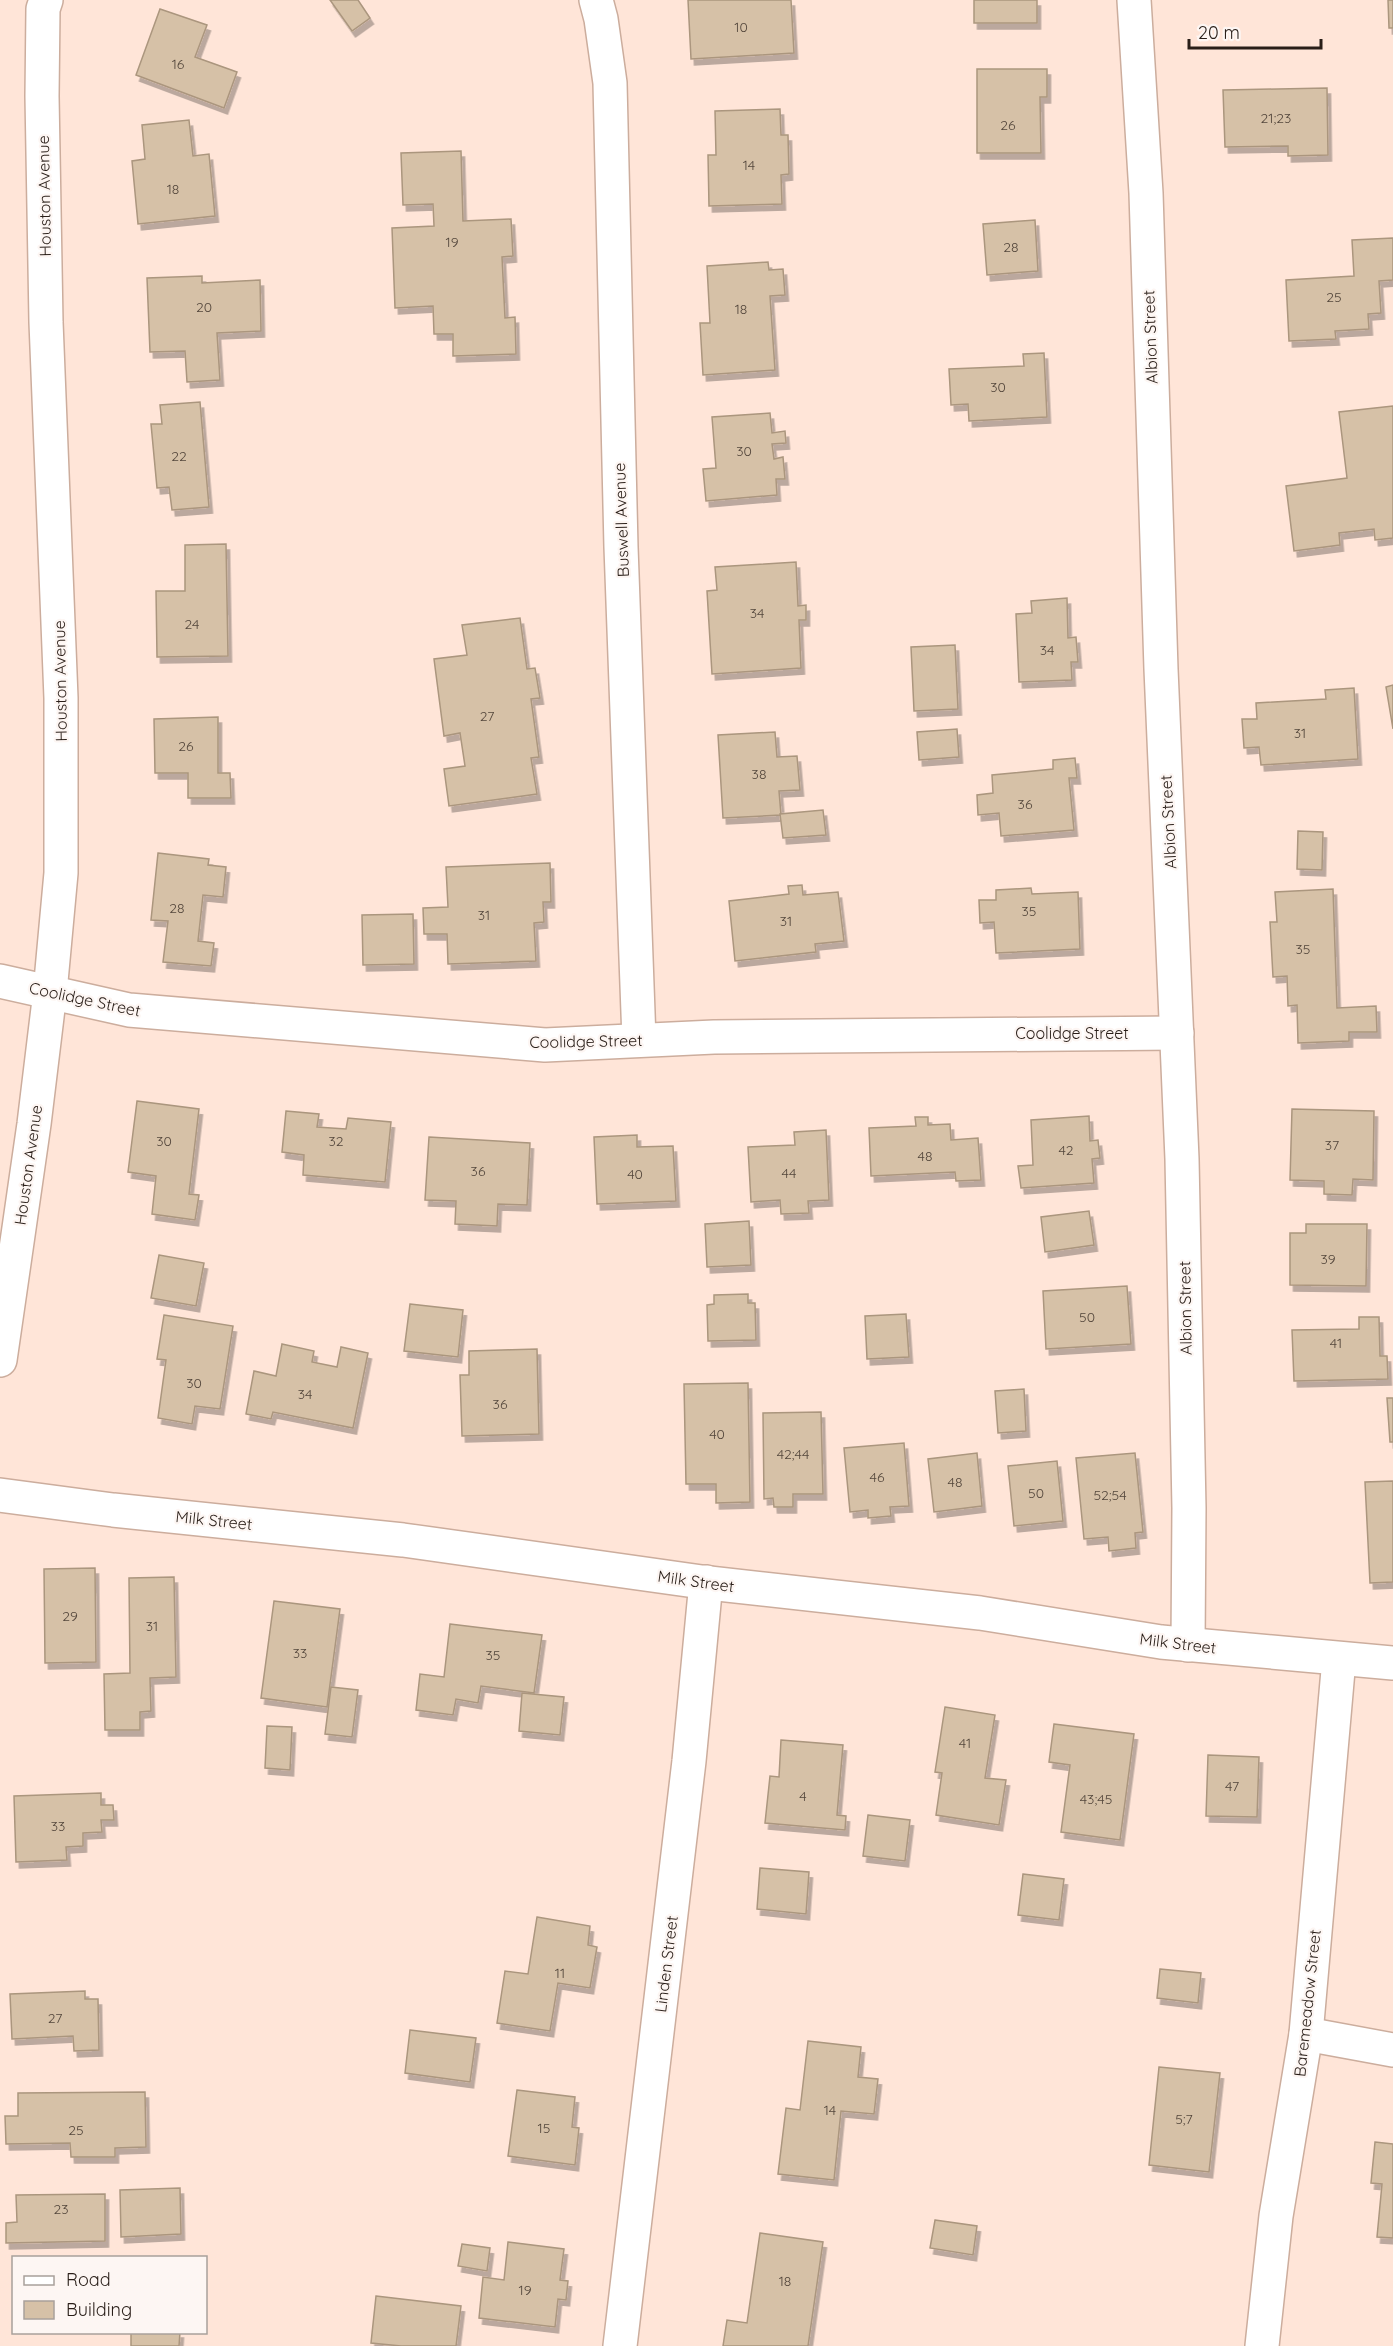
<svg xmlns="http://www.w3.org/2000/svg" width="1393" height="2346" viewBox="0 0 1393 2346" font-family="Quicksand,sans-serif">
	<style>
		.building { fill: #d6c1a7; stroke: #ab967e; stroke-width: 1.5; filter: url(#shadow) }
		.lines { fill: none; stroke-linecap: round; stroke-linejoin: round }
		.minor-casing { stroke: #ccad9d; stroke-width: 36 }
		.minor { stroke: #fff; stroke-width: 33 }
		.labels { text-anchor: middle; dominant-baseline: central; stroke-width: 4.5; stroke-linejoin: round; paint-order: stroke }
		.number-label { font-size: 14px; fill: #54473c }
		.street-label { font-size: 16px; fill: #291e18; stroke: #fdf6f3 }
	</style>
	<defs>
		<filter id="shadow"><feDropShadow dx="3.5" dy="6" stdDeviation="0" flood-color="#0004"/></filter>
	</defs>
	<rect width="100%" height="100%" fill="#ffe5d8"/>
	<g class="building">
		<polygon points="330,0 358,0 370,18 352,31"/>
		<polygon points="688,0 791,0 794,53 691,59"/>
		<rect x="974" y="0" width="63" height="23"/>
		<polygon points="1388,0 1393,0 1393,28 1389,28"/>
		<polygon points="160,9 207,25 195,57 237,72 224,108 136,75"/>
		<polygon points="977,69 1047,69 1047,97 1040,97 1041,153 977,153"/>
		<polygon points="1327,88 1328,155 1288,156 1288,146 1225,147 1223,90"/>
		<polygon points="780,109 781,135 788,135 789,174 781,175 782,204 709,206 708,155 716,155 715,111"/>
		<polygon points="189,120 193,156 209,154 215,216 138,224 132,161 145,159 142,125"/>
		<polygon points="461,151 463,221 511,219 513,256 502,257 505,318 515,317 516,354 453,356 453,334 434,334 433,306 395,308 392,228 434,226 433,204 403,205 401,153"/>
		<polygon points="1035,220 1038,271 987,275 983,224"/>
		<polygon points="1393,238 1393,280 1379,281 1381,313 1368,314 1369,329 1335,331 1336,339 1289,341 1286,280 1354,276 1352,240"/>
		<polygon points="768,262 769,270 783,269 785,295 770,296 775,370 703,375 700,323 710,323 707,266"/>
		<polygon points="202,276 202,283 260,280 261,331 217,333 220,380 187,382 185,351 150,352 147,278"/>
		<polygon points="1044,353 1047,417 969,421 968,404 951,405 949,369 1024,366 1023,354"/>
		<polygon points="200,402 209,507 172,510 169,487 157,488 151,424 162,424 160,405"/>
		<polygon points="1393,406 1393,538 1375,540 1374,529 1339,533 1340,545 1294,551 1286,486 1347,478 1339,412"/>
		<polygon points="770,413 772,433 785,431 786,443 772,444 774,459 783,457 785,479 776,479 777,495 706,501 703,469 716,468 712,417"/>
		<polygon points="226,544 228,656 157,657 156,591 185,591 185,545"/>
		<polygon points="796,562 798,606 806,605 806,620 799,620 801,668 712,674 707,591 717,590 715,567"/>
		<polygon points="1067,598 1068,638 1076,637 1078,662 1071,662 1072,680 1019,682 1016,614 1032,613 1031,601"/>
		<polygon points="520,618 527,669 535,668 540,698 531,699 539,757 531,758 537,794 449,806 444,769 465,766 460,733 444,736 434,659 467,655 462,625"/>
		<polygon points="955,645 958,709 914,711 911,647"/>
		<polygon points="1393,685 1393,729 1386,687"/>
		<polygon points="1354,688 1358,759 1261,765 1259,747 1244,748 1242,719 1257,719 1256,703 1326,699 1325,690"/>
		<polygon points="218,717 218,773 230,773 231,798 188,798 188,773 155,773 154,719"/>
		<polygon points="957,729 959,757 919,760 917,732"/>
		<polygon points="775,732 777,757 797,756 800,790 779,791 781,815 723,818 718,735"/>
		<polygon points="1075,758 1077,778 1069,778 1074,830 1001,836 999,813 978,815 977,795 993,793 992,775 1053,769 1053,760"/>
		<polygon points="823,810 826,835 783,838 780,814"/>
		<polygon points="1298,831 1323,832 1322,870 1297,869"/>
		<polygon points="158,853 209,859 208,865 226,867 223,897 203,895 198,941 214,943 211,966 163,962 168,921 151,920"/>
		<polygon points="550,863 551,902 543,902 544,922 534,923 536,961 448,964 447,934 424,934 423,908 448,907 446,867"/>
		<polygon points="802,885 803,895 838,892 844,941 815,944 816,952 735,961 729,901 789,894 788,886"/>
		<polygon points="1031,888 1032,894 1078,892 1080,949 996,953 994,922 980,923 979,900 996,900 996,890"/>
		<polygon points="1333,889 1337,1008 1376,1006 1377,1032 1349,1032 1349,1041 1298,1043 1297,1005 1288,1006 1287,976 1273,977 1270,922 1277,922 1275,892"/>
		<polygon points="413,914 414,964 363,965 362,915"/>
		<polygon points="137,1101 199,1109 189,1194 199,1195 195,1220 152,1214 156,1176 128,1172"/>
		<polygon points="1292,1109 1374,1111 1373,1180 1353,1179 1352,1195 1324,1194 1324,1181 1290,1180"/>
		<polygon points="286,1111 319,1114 317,1127 346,1129 348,1118 391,1122 385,1182 303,1175 304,1155 282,1152"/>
		<polygon points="1089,1116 1090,1141 1098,1140 1100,1158 1092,1159 1094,1183 1021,1188 1018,1166 1033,1165 1031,1120"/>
		<polygon points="915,1117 928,1117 928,1125 950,1124 951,1140 978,1138 981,1180 956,1181 955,1172 871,1176 869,1128 916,1126"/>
		<polygon points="826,1130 829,1200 808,1201 809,1213 781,1214 780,1200 751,1202 748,1147 795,1145 794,1132"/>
		<polygon points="637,1135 637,1147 673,1146 676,1201 597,1204 594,1137"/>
		<polygon points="429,1137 530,1143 527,1205 498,1204 497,1226 455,1224 456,1201 425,1200"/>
		<polygon points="1089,1211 1094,1245 1045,1252 1041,1217"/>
		<polygon points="749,1221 751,1265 707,1267 705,1224"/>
		<polygon points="1306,1224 1367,1224 1366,1286 1290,1285 1290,1233 1306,1233"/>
		<polygon points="159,1255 204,1263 196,1306 151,1298"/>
		<polygon points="1127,1286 1131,1344 1046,1349 1043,1291"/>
		<polygon points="748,1294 748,1303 755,1303 756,1340 708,1341 707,1305 714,1304 714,1295"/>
		<polygon points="410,1304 463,1310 458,1357 404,1351"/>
		<polygon points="906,1314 909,1357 867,1359 865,1316"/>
		<polygon points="164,1315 233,1326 220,1409 195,1406 192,1424 158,1418 166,1360 157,1359"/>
		<polygon points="1359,1317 1379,1317 1380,1356 1387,1356 1388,1379 1294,1381 1292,1330 1359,1329"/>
		<polygon points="282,1344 314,1351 312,1362 337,1367 341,1347 368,1353 353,1428 273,1412 271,1419 246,1414 254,1371 276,1376"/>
		<polygon points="537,1349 539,1434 462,1436 460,1375 469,1375 469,1351"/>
		<polygon points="748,1383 750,1502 716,1503 716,1484 686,1484 684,1384"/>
		<polygon points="1024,1389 1026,1431 998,1433 995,1391"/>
		<polygon points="1387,1398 1393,1398 1393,1442 1390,1442"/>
		<polygon points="821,1412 823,1494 793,1494 793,1507 774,1507 773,1498 764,1499 763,1413"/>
		<polygon points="904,1443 909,1506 890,1507 891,1516 868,1518 868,1510 850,1512 844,1448"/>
		<polygon points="977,1453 982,1506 934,1512 928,1459"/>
		<polygon points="1135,1453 1143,1532 1135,1533 1136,1548 1109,1551 1108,1537 1084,1539 1076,1458"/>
		<polygon points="1057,1461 1063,1521 1014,1526 1008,1466"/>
		<polygon points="1393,1481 1393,1582 1370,1583 1365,1482"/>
		<polygon points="95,1568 96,1662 45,1663 44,1569"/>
		<polygon points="174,1577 176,1677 150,1678 151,1711 140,1712 140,1730 105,1730 104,1674 130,1673 129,1578"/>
		<polygon points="274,1601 340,1609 327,1707 261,1698"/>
		<polygon points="450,1624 542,1635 534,1693 481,1686 478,1703 456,1699 453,1715 416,1710 420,1674 444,1677"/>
		<polygon points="331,1687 358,1690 352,1737 325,1734"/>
		<polygon points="522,1693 564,1697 560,1735 519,1731"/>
		<polygon points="945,1707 995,1715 985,1778 1006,1780 999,1825 936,1815 942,1773 935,1772"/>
		<polygon points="1054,1724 1134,1734 1120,1840 1061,1832 1070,1765 1049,1762"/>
		<polygon points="267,1726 292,1727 290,1770 265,1768"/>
		<polygon points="781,1740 843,1745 837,1815 846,1816 845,1830 765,1823 770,1776 779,1777"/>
		<polygon points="1208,1755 1259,1757 1257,1817 1206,1816"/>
		<polygon points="101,1793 101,1805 113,1805 114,1820 101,1820 102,1832 83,1833 83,1846 66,1847 67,1860 16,1862 14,1796"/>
		<polygon points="868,1815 910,1820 905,1861 863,1856"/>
		<polygon points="760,1868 809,1872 806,1914 757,1909"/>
		<polygon points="1023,1874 1064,1879 1059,1920 1018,1915"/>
		<polygon points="537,1917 590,1926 588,1945 597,1947 590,1988 558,1983 550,2031 497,2023 505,1971 528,1974"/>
		<polygon points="1160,1969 1201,1973 1198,2003 1157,1998"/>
		<polygon points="85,1991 85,1999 98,1999 99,2050 74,2051 73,2036 12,2039 10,1994"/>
		<polygon points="410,2030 476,2038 470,2082 405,2073"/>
		<polygon points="808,2041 861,2047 858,2077 878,2079 874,2114 841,2111 834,2180 778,2174 786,2108 800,2110"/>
		<polygon points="1159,2067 1220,2073 1209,2172 1149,2165"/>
		<polygon points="517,2090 575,2097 572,2127 579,2128 575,2165 508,2156"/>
		<polygon points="145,2092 146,2147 115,2148 115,2157 71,2157 70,2143 6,2144 5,2116 18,2116 18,2093"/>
		<polygon points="1375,2142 1393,2144 1393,2238 1377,2237 1382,2184 1371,2183"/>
		<polygon points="180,2188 181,2234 121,2237 120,2190"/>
		<polygon points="105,2194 105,2241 6,2243 6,2223 17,2222 16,2195"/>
		<polygon points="935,2220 977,2226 973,2255 930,2248"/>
		<polygon points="760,2233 823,2242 808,2346 723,2346 727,2320 747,2323"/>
		<polygon points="508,2242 564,2249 560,2280 568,2281 566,2300 558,2299 555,2327 479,2318 483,2277 504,2280"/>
		<polygon points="462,2244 490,2248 487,2271 458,2266"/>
		<polygon points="376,2296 461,2306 456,2346 401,2346 371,2343"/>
		<polygon points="131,2332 180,2332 179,2346 131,2346"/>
	</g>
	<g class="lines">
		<g class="minor-casing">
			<g id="minor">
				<polyline points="596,0 601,19 610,83 621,547 639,1040"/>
				<polyline points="1134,0 1146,193 1161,669 1182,1159 1189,1508 1188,1645"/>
				<polyline points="0,981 129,1010 545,1045 714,1037 1177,1033"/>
				<polyline points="0,1360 34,1124 50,992 61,873 61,698 46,322 42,96 43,9 46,0"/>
				<polyline points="0,1495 113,1510 403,1540 709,1583 980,1613 1161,1642 1393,1663"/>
				<polyline points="1306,2034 1393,2050"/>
				<polyline points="620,2346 689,1761 706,1582"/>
				<polyline points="1262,2346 1276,2216 1306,2034 1339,1659"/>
			</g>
		</g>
		<use href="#minor" class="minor"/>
	</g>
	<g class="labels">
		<g class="number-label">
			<text x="741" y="27">10</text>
			<text x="178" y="64">16</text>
			<text x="1276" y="118">21;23</text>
			<text x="1008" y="125">26</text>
			<text x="749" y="165">14</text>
			<text x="173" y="189">18</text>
			<text x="452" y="242">19</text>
			<text x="1011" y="247">28</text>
			<text x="1334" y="297">25</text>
			<text x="204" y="307">20</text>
			<text x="741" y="309">18</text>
			<text x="998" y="387">30</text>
			<text x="744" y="451">30</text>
			<text x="179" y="456">22</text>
			<text x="757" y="613">34</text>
			<text x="192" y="624">24</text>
			<text x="1047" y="650">34</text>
			<text x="487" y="716">27</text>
			<text x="1300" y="733">31</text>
			<text x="186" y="746">26</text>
			<text x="759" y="774">38</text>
			<text x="1025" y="804">36</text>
			<text x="177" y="908">28</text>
			<text x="1029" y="911">35</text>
			<text x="484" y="915">31</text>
			<text x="786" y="921">31</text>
			<text x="1303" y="949">35</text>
			<text x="164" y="1141">30</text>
			<text x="336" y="1141">32</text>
			<text x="1332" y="1145">37</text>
			<text x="1066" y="1150">42</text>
			<text x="925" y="1156">48</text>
			<text x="478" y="1171">36</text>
			<text x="789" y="1173">44</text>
			<text x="635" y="1174">40</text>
			<text x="1328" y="1259">39</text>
			<text x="1087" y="1317">50</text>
			<text x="1336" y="1343">41</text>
			<text x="194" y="1383">30</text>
			<text x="305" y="1394">34</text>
			<text x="500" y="1404">36</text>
			<text x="717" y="1434">40</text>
			<text x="793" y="1454">42;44</text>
			<text x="877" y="1477">46</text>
			<text x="955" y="1482">48</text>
			<text x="1036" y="1493">50</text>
			<text x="1110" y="1495">52;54</text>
			<text x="70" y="1616">29</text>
			<text x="152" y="1626">31</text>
			<text x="300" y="1653">33</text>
			<text x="493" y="1655">35</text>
			<text x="965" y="1743">41</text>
			<text x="1232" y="1786">47</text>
			<text x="803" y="1796">4</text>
			<text x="1096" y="1799">43;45</text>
			<text x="58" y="1826">33</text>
			<text x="560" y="1973">11</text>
			<text x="55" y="2018">27</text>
			<text x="830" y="2110">14</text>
			<text x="1184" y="2119">5;7</text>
			<text x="544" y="2128">15</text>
			<text x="76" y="2130">25</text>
			<text x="61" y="2209">23</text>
			<text x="785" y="2281">18</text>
			<text x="525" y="2290">19</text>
		</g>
		<g class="street-label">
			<text transform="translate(44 196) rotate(-91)">Houston Avenue</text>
			<text transform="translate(1150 337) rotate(-92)">Albion Street</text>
			<text transform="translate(621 520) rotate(-92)">Buswell Avenue</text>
			<text transform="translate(60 681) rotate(-91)">Houston Avenue</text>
			<text transform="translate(1168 822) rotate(-93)">Albion Street</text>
			<text transform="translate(85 999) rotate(12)">Coolidge Street</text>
			<text x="1072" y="1033">Coolidge Street</text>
			<text transform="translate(586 1041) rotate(-1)">Coolidge Street</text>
			<text transform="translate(28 1165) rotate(-82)">Houston Avenue</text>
			<text transform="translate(1185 1308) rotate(-91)">Albion Street</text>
			<text transform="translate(214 1520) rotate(6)">Milk Street</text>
			<text transform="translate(696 1581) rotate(8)">Milk Street</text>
			<text transform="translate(1178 1643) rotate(7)">Milk Street</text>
			<text transform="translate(666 1964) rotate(-83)">Linden Street</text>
			<text transform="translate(1307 2003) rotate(-84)">Baremeadow Street</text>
		</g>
	</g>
	<rect x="12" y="2256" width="195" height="78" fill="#fdf6f3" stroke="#a8a09b" stroke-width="1.5"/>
	<rect x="24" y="2276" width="30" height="9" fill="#ffffff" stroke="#a8a09b" stroke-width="1.5"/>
	<text x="66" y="2286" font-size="18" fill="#291e18">Road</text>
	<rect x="24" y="2301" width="30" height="18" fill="#d6c1a7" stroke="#a8a09b" stroke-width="1.5"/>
	<text x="66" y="2316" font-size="18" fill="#291e18">Building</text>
	<path d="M1189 39v9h132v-9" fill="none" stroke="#291e18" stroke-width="3"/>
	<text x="1198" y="39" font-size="18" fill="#291e18" stroke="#fdf6f3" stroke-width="4.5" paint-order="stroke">20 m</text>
</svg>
